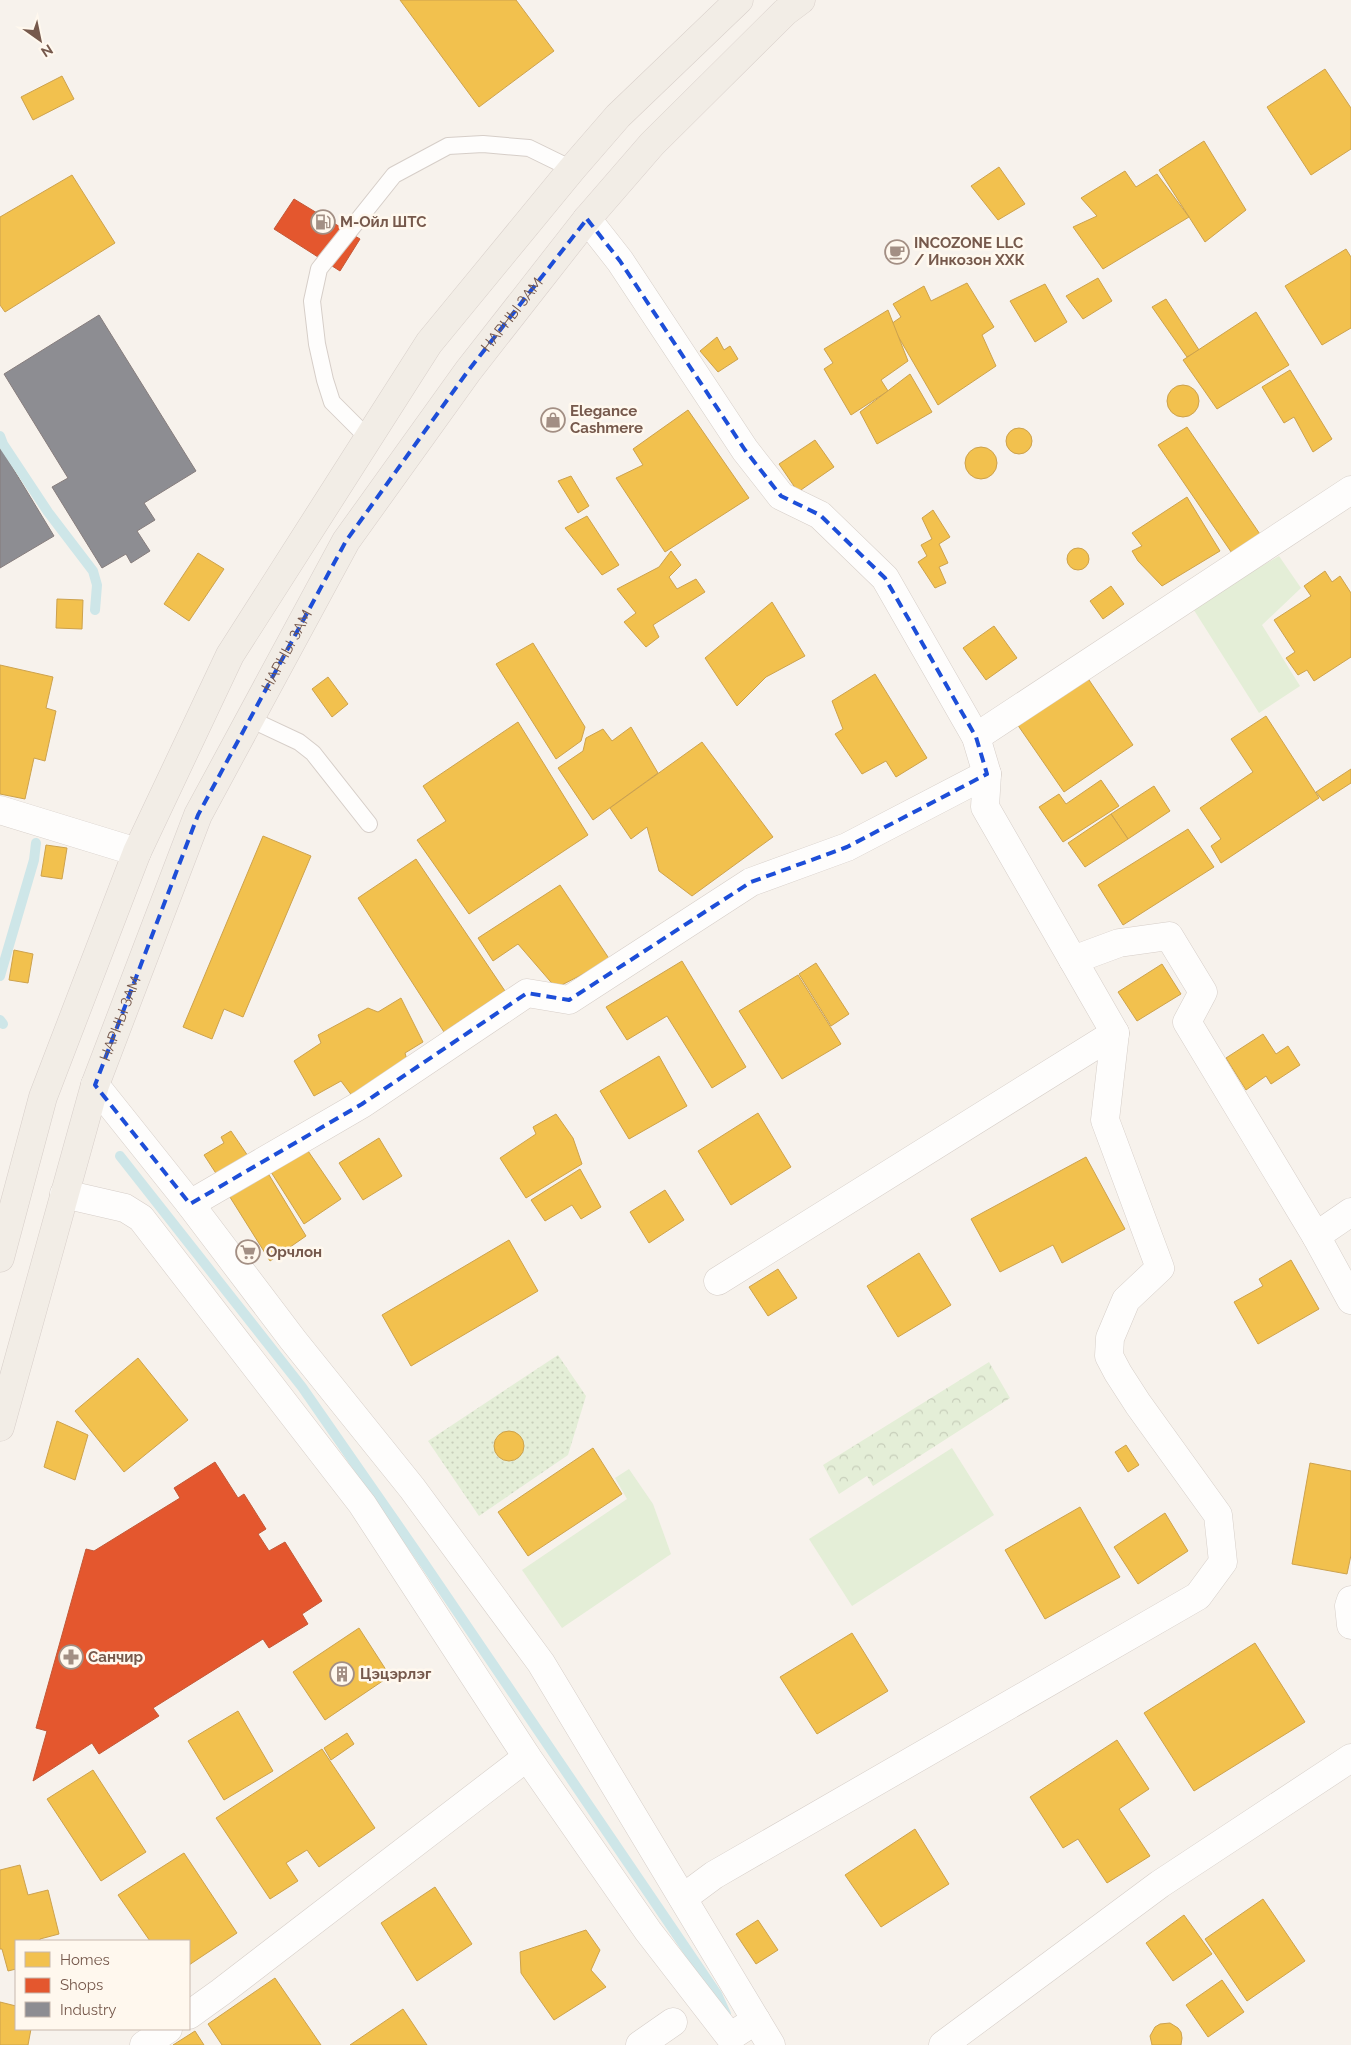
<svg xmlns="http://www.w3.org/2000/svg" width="1351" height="2045" viewBox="0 0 1351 2045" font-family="Raleway,sans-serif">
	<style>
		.green { fill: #e4eed7 }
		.forest { fill: url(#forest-crowns) }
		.park { fill: url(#park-dots) }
		.homes { fill: #f2c14e; stroke: #cda24d }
		.shops { fill: #e4572e; stroke: #c35837 }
		.industry { fill: #8d8d92; stroke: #867d7d }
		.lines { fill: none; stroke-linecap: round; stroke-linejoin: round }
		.stream { stroke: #cee6e8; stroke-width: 10 }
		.service-casing { stroke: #d6cec8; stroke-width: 18 }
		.minor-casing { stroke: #d6cec8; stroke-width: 29 }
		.primary-casing { stroke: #d8cfca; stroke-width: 29 }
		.service { stroke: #fefdfc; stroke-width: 16 }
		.minor { stroke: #fefdfc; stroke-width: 28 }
		.primary { stroke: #f2ede6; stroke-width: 28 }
		.marked { fill: none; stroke: #1d4ed8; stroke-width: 4; stroke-dasharray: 10 6; stroke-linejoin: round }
		.labels { text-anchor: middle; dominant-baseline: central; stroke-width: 5; stroke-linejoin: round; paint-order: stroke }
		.poi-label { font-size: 15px; font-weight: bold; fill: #76594c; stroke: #fff8ee; text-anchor: start }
		.street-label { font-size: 15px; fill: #76594c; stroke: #fff8ee }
	</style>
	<defs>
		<pattern id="forest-crowns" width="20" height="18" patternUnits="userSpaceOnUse" patternTransform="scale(1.25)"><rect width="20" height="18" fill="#e4eed7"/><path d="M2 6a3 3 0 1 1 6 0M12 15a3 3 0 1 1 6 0" fill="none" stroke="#c7ceba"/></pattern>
		<pattern id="park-dots" width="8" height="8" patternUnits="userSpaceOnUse" patternTransform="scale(1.25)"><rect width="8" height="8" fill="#e4eed7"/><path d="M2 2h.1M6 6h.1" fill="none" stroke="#c7ceba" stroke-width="1.8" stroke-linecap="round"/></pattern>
	</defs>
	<rect width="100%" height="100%" fill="#f7f2ec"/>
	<g class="green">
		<polygon points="1279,556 1301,588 1262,625 1300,686 1259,713 1192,607"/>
		<polygon points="952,1448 994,1515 852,1606 809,1539"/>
		<polygon points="629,1469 653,1504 671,1554 562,1628 522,1570 627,1499 615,1478"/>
	</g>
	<polygon class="forest" points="989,1362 1010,1398 873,1486 867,1476 839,1494 823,1465"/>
	<polygon class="park" points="558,1355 586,1396 568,1455 479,1516 428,1441"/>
	<g class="homes">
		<polygon points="400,0 516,0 554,51 479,107"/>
		<polygon points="1325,69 1351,108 1351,149 1311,175 1267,107"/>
		<polygon points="62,76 74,99 33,120 21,97"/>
		<polygon points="1204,141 1246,210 1205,242 1159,170"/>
		<polygon points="999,167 1025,204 998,220 971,186"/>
		<polygon points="1125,171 1136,187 1157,174 1189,217 1103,269 1073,227 1097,216 1081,198"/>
		<polygon points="72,175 115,243 5,312 0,305 0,217"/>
		<polygon points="1346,249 1351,257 1351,328 1322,345 1285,286"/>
		<polygon points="1098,278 1112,301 1083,319 1066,296"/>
		<polygon points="967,283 994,327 982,335 996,366 938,405 891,324 901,317 893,304 924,286 931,301"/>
		<polygon points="1045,284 1067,322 1035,342 1010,301"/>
		<polygon points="1166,299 1199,350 1187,357 1152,307"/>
		<polygon points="888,310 908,361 881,380 888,391 851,415 824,369 833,363 824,349"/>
		<polygon points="1256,312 1289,365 1217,409 1183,360"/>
		<polygon points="717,337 724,350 730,346 738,359 718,372 700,351"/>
		<polygon points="1290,370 1332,439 1313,452 1294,417 1284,423 1262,387"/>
		<polygon points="910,374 932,412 877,444 860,412"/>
		<circle cx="1183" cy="401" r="16"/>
		<polygon points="688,410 749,498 665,552 616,478 643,465 633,449"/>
		<polygon points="1187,427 1266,543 1238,562 1158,445"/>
		<circle cx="1019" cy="441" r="13"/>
		<polygon points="815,440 834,467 798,492 779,464"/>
		<circle cx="981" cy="463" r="16"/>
		<polygon points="571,476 589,506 578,513 558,481"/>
		<polygon points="1187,497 1220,551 1162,586 1138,561 1132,551 1142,546 1132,533"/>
		<polygon points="933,510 950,537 939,544 948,563 939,567 946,583 935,588 918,562 927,556 921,545 932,539 922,518"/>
		<polygon points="587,516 619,565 602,575 565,528"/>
		<circle cx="1078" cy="559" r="11"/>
		<polygon points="671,551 681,565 669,577 677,589 696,579 705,592 653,625 659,637 646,647 624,622 636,613 617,589 659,567"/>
		<polygon points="198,553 224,569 189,621 164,604"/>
		<polygon points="1325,571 1332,582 1340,576 1351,593 1351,657 1314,681 1307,670 1298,675 1286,658 1295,652 1274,620 1311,596 1304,586"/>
		<polygon points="1111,586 1124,604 1103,619 1090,601"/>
		<polygon points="57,599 83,600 82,629 56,628"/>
		<polygon points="772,602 805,656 766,677 737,706 705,658"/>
		<polygon points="994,626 1017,658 986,680 963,648"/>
		<polygon points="533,643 585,727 581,741 556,759 496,664"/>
		<polygon points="0,665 53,677 46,708 56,711 45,761 34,758 25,799 0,794"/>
		<polygon points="875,674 927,758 896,777 886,761 862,774 835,734 843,729 832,701"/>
		<polygon points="328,677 348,704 332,717 312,689"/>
		<polygon points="1087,677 1133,745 1064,792 1017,724"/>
		<polygon points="1266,716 1319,798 1221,863 1211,846 1221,839 1200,808 1253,772 1231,739"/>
		<polygon points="518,722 588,835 469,914 417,840 446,821 423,786"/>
		<polygon points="631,727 658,773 593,820 558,768 583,751 586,738 603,729 612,741"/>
		<polygon points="702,742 773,837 692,896 659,871 647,827 631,839 610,808"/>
		<polygon points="1351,769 1351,783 1323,801 1316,792"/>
		<polygon points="1101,780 1119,806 1063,842 1039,807 1059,794 1066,804"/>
		<polygon points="1154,786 1170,811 1128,839 1111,814"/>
		<polygon points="1111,814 1128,839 1085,867 1068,843"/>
		<polygon points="1188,829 1214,867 1123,925 1098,885"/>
		<polygon points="263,836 311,856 243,1017 224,1009 212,1039 183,1027"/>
		<polygon points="46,845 67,848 62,879 41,876"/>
		<polygon points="416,859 505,991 444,1032 358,898"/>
		<polygon points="560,885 610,960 556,988 518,944 493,961 478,938"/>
		<polygon points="14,950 33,954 28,983 9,980"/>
		<polygon points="682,961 746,1067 712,1088 667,1016 627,1040 606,1007"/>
		<polygon points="816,963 849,1014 831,1026 799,974"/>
		<polygon points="1162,964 1181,994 1137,1021 1118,992"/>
		<polygon points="798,975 841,1044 782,1079 739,1011"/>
		<polygon points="401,998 423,1042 405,1053 407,1060 353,1097 341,1081 314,1096 294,1061 321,1043 318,1035 368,1008 378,1012"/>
		<polygon points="1263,1034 1276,1054 1288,1046 1300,1065 1271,1084 1266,1076 1246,1090 1226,1058"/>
		<polygon points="659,1056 687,1106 629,1139 600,1091"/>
		<polygon points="758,1113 791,1167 731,1205 698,1151"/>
		<polygon points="556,1114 573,1138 582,1164 526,1198 500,1158 536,1134 533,1127"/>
		<polygon points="231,1131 250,1159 219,1178 204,1155 224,1143 221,1137"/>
		<polygon points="379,1138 402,1176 363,1200 339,1163"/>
		<polygon points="306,1148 341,1199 304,1224 271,1172"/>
		<polygon points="1086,1157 1125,1229 1062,1263 1053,1245 1000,1272 971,1219"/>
		<polygon points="580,1169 601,1207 581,1219 572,1205 545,1221 531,1200"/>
		<polygon points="266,1170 306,1236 270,1261 228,1194"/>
		<polygon points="665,1190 684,1220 649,1243 630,1212"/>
		<polygon points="509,1240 538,1291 411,1366 382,1315"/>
		<polygon points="919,1253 951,1305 898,1337 867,1286"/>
		<polygon points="1291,1260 1319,1309 1258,1344 1234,1302 1263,1286 1259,1279"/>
		<polygon points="778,1269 797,1298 768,1316 749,1287"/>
		<polygon points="138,1358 188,1420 124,1472 75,1411"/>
		<polygon points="57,1421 88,1435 75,1480 44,1467"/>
		<circle cx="509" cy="1446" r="15"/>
		<polygon points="1126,1445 1139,1465 1128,1472 1115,1452"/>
		<polygon points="593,1448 622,1494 528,1556 498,1512"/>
		<polygon points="1310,1463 1351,1471 1351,1555 1347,1574 1292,1564"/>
		<polygon points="1080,1507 1120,1577 1045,1619 1005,1550"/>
		<polygon points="1165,1513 1188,1551 1138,1584 1114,1547"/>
		<polygon points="359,1628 390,1676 325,1720 293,1672"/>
		<polygon points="852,1633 888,1691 817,1734 780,1677"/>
		<polygon points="1255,1643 1305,1722 1194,1791 1144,1713"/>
		<polygon points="238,1711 273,1771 224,1800 188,1741"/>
		<polygon points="347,1733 354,1744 331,1760 324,1748"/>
		<polygon points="1117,1740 1149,1789 1119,1809 1150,1856 1107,1883 1078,1839 1063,1848 1030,1797"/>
		<polygon points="322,1749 375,1828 319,1867 307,1850 286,1863 298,1881 270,1899 216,1818"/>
		<polygon points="93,1770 146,1852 101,1881 47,1799"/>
		<polygon points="915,1829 949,1884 881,1927 845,1875"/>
		<polygon points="184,1853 237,1933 189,1965 189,1941 150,1941 118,1895"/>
		<polygon points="20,1865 28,1895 48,1890 59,1934 40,1939 40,1941 16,1941 16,1969 8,1971 2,1949 0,1949 0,1870"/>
		<polygon points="435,1887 472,1944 417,1981 381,1923"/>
		<polygon points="1263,1899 1305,1961 1247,2001 1205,1939"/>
		<polygon points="1184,1915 1212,1954 1173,1981 1146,1943"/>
		<polygon points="758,1920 778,1950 756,1964 736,1934"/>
		<polygon points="586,1930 600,1950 591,1970 606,1987 554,2020 521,1973 520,1952"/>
		<polygon points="275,1978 321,2045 222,2045 208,2024"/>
		<polygon points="1222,1980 1244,2012 1208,2037 1186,2005"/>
		<polygon points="0,2002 16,2006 16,2029 31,2029 28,2045 0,2045"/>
		<polygon points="403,2009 427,2045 350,2045"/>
		<polygon points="1170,2023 1178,2028 1181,2032 1182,2038 1181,2045 1152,2045 1150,2036 1155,2027 1160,2024"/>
		<polygon points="195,2031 204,2045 173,2045"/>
	</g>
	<g class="shops">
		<polygon points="294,199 360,239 340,271 274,229"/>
		<polygon points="215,1462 238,1498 244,1494 266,1529 258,1534 269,1551 285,1542 322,1601 302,1614 308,1624 269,1648 263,1639 153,1708 159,1716 99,1754 92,1743 33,1781 47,1731 36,1728 86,1549 94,1551 180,1498 174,1488"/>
	</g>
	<g class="industry">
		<polygon points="99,315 196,471 144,503 155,520 137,531 150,551 131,563 126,554 102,568 52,487 68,478 4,374"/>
		<polygon points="0,447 54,536 0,568"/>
	</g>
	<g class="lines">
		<g class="stream">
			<polyline points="0,436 3,444 48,512 93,571 97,585 95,610"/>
			<polyline points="0,976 34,860 36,843"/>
			<polyline points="0,1020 3,1024"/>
			<polyline points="120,1156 302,1387 418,1554 717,1994 726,2014"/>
		</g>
		<g class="service-casing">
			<g id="service">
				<polyline points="368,438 332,402 325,380 317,344 312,301 319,269 394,175 448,146 483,144 529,148 572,169"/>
				<polyline points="250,719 299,742 313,753 369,824"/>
			</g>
		</g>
		<g class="minor-casing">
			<g id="minor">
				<polyline points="587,219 620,261 745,450 781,496 820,515 885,578 976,737 987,774 985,807 1115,1033 1105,1120 1160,1268 1126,1300 1110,1338 1109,1356 1118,1373 1138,1404 1218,1515 1223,1562 1198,1596 714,1875 683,1898"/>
				<polyline points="976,737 1351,490"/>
				<polyline points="0,810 137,852"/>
				<polyline points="1073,960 1119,943 1169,936 1203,992 1187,1022 1316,1236 1351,1300"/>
				<polyline points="95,1085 190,1204 293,1340 412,1488 541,1663 771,2045"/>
				<polyline points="64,1194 125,1208 141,1218 362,1504 527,1757 648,1931 730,2037 756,2020"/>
				<polyline points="190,1204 362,1104 527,993 569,1000 751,882 847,847 987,774"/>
				<polyline points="1316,1236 1351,1212"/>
				<polyline points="718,1281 1115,1033"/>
				<polyline points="1351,1600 1349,1606 1351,1625"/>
				<polyline points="189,2015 221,1992 527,1757"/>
				<polyline points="144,2045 168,2029"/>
				<polyline points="640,2045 673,2022"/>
				<polyline points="943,2045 1160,1884 1351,1758"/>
			</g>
		</g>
		<g class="primary-casing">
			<g id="primary">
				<polyline points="0,1258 43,1097 137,852 230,655 429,343 572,169 618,116 739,0"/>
				<path id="s1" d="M 0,1427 L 95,1085 L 198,815 L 346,541 L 468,371 L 587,219 L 652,144 L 785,12 L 801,0"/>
			</g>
		</g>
		<use href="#service" class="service"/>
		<use href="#minor" class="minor"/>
		<use href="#primary" class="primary"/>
	</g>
	<path class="marked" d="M 587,219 L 620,261 L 745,450 L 781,496 L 820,515 L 885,578 L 976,737 L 987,774 L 847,847 L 751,882 L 569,1000 L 527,993 L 362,1104 L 190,1204 L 95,1085 L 198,815 L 346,541 L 468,371 Z"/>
	<defs>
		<g id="fuel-ring" transform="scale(1.25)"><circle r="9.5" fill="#fff8ee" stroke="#a38f84" stroke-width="1.5"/><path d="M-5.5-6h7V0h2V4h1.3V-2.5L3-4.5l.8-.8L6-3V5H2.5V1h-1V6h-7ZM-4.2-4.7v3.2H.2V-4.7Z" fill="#a38f84"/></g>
		<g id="cafe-ring" transform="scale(1.25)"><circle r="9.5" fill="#fff8ee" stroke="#a38f84" stroke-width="1.5"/><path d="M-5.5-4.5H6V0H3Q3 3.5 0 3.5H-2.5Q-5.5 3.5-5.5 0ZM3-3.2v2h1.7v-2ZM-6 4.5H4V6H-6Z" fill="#a38f84"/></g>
		<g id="shop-ring" transform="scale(1.25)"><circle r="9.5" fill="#fff8ee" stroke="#a38f84" stroke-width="1.5"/><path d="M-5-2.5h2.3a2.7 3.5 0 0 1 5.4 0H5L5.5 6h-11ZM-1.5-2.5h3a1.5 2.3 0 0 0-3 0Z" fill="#a38f84"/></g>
		<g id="supermarket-ring" transform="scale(1.25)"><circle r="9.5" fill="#fff8ee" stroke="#a38f84" stroke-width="1.5"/><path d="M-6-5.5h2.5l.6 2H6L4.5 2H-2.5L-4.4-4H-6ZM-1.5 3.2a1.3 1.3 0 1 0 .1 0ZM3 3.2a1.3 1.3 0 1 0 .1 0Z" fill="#a38f84"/></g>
		<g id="pharmacy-ring" transform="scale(1.25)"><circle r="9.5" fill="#fff8ee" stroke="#a38f84" stroke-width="1.5"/><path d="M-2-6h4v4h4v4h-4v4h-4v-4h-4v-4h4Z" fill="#a38f84"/></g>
		<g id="building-ring" transform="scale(1.25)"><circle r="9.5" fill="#fff8ee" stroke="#a38f84" stroke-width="1.5"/><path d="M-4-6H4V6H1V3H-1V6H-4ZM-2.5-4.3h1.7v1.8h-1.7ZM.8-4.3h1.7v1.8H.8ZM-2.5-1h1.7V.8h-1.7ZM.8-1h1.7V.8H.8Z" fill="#a38f84"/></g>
	</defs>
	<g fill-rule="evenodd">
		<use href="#fuel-ring" x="323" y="222"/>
		<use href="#cafe-ring" x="897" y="252"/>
		<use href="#shop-ring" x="553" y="420"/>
		<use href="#supermarket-ring" x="248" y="1252"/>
		<use href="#pharmacy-ring" x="71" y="1657"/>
		<use href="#building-ring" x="342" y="1674"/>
	</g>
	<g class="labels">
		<g class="poi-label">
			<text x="340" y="222">M-Ойл ШТС</text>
			<text x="914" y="243">INCOZONE LLC<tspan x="914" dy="17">/ Инкозон ХХК</tspan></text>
			<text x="570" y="411">Elegance<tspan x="570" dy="17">Cashmere</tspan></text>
			<text x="266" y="1252">Орчлон</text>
			<text x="88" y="1657">Санчир</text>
			<text x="360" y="1674">Цэцэрлэг</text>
		</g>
		<g class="street-label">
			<text stroke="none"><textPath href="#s1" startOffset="1236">НАРНЫ ЗАМ</textPath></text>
			<text stroke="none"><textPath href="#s1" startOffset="831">НАРНЫ ЗАМ</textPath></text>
			<text stroke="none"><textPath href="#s1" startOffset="426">НАРНЫ ЗАМ</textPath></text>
		</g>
	</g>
	<rect x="15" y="1940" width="175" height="90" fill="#fff8ee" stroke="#c8b8ad"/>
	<rect x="25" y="1952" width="25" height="15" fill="#f2c14e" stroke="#c8b8ad"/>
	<text x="60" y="1965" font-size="15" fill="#76594c">Homes</text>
	<rect x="25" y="1978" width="25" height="15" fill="#e4572e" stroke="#c8b8ad"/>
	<text x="60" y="1990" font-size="15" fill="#76594c">Shops</text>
	<rect x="25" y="2002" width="25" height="15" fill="#8d8d92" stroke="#c8b8ad"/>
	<text x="60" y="2015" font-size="15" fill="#76594c">Industry</text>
	<g transform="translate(40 40) rotate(147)" stroke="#fff8ee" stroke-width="4" paint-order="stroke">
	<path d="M0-4L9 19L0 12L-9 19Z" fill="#76594c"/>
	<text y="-8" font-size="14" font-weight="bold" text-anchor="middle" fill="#76594c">N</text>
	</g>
</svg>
